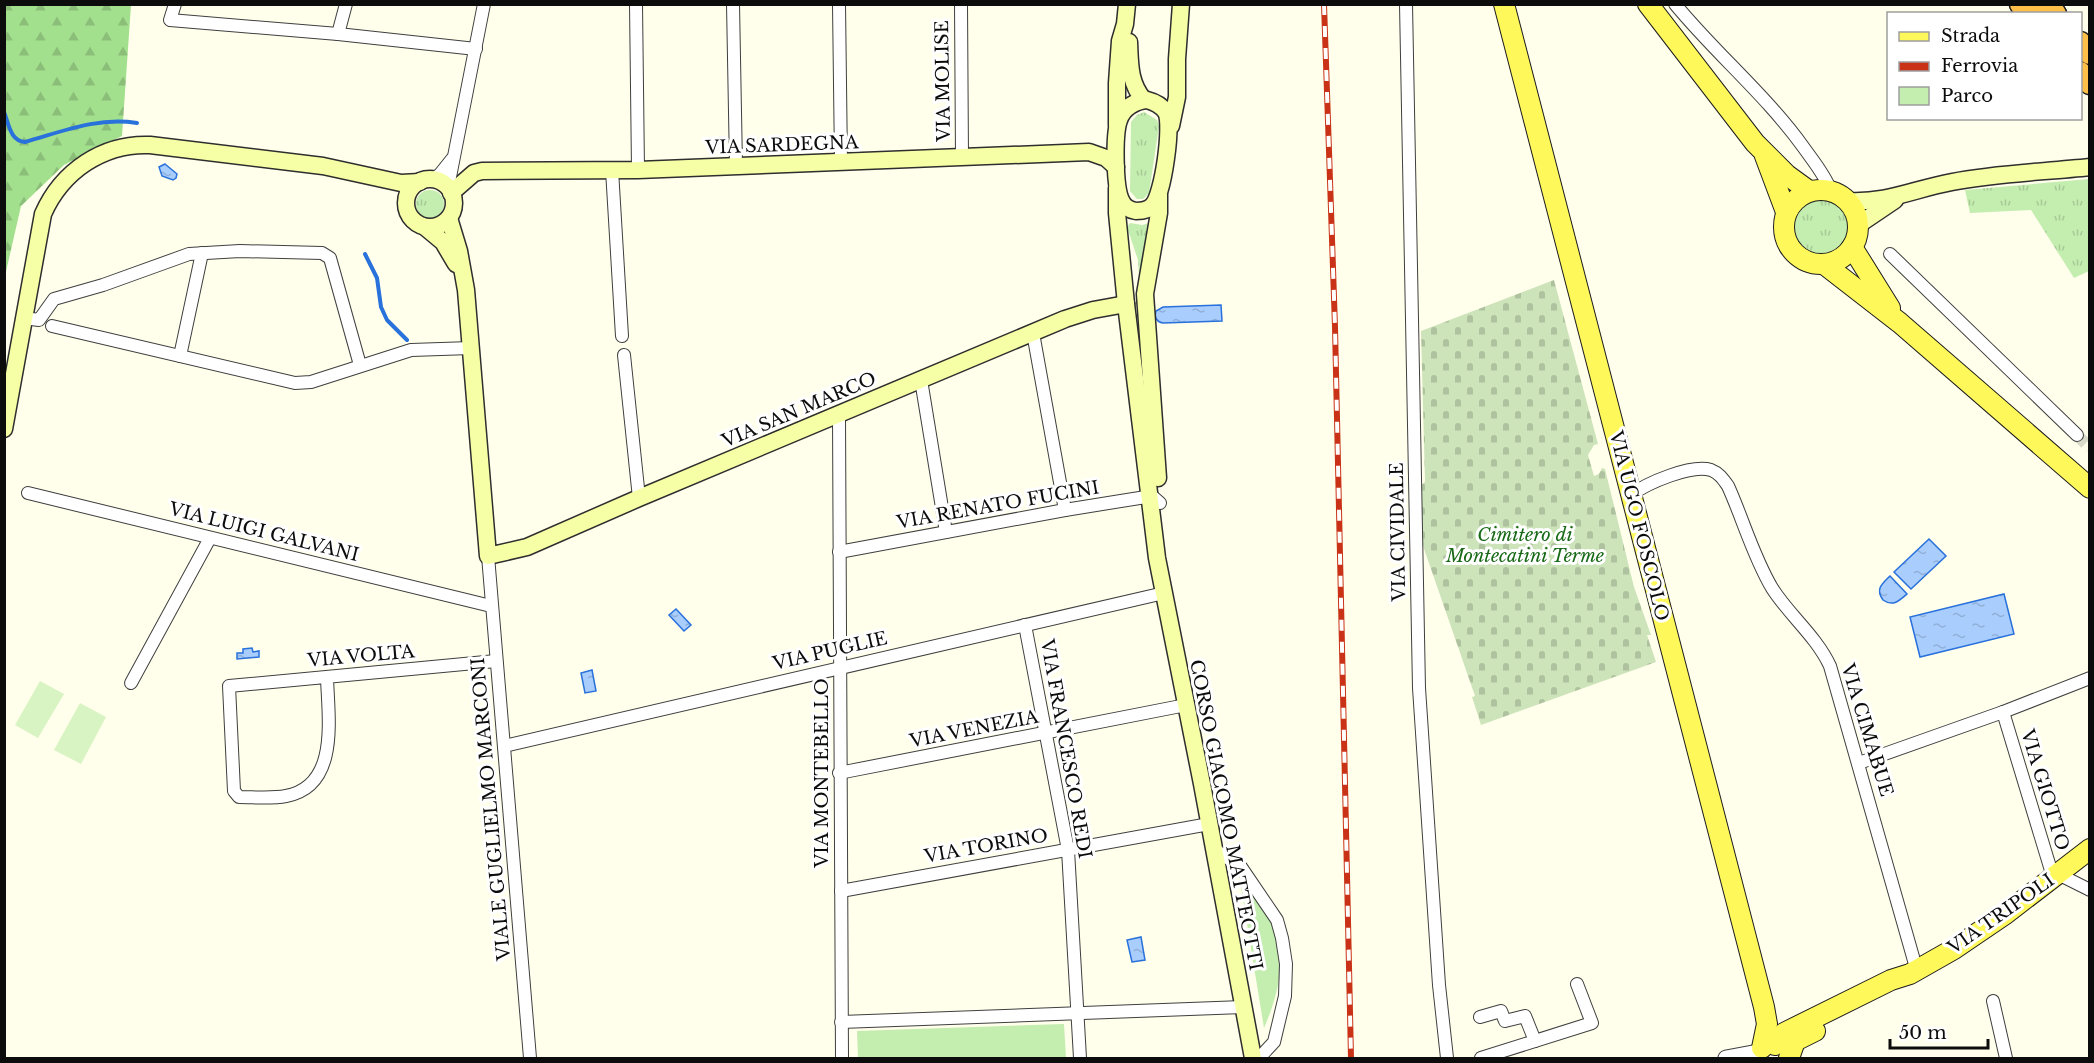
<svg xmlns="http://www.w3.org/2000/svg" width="2094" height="1063" viewBox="0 0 2094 1063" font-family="'Libre Baskerville',serif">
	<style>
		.grass { fill: url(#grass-tufts) }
		.forest { fill: url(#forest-firs) }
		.cemetery { fill: url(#cemetery-stones) }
		.park { fill: #c4edb0 }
		.pitch { fill: #d9f4c3 }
		.water { fill: url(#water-ripples); stroke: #2971db; stroke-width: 1.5 }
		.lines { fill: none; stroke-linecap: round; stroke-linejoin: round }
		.stream { stroke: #2971db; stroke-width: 4 }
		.minor-tunnel { stroke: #dbdbca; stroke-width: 12; stroke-dasharray: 12 6; stroke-linecap: butt }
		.minor-casing { stroke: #3f3f3f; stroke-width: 14 }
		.tertiary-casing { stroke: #3f3f3f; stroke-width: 17 }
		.secondary-casing { stroke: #2e2e2e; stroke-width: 19 }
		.primary-casing { stroke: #1d1d1d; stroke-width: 22 }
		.motorway-casing { stroke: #1d1d1d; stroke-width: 25 }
		.minor { stroke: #fff; stroke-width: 12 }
		.tertiary { stroke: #fff; stroke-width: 15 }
		.secondary { stroke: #f7ffa6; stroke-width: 16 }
		.primary { stroke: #fff85b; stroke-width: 20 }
		.motorway { stroke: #ffc049; stroke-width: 22 }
		.rail-casing { stroke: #c93217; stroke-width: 6 }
		.rail { stroke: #fff; stroke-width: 4; stroke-dasharray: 11; stroke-linecap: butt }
		.labels { text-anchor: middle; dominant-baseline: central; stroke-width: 6; stroke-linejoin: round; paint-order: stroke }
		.street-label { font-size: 18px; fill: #0c0c0c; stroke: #fff }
		.park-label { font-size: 18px; font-style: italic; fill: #176916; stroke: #fff }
	</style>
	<defs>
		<pattern id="grass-tufts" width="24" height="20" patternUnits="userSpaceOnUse" patternTransform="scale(1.5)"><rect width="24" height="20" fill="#c4edb0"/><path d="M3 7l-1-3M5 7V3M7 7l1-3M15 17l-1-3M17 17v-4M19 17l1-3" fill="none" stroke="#a7ca96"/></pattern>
		<pattern id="forest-firs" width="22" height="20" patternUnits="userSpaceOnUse" patternTransform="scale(1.5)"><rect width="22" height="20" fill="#a3e08e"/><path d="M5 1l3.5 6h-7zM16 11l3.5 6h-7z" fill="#8bbf79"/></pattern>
		<pattern id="cemetery-stones" width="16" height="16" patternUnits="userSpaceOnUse" patternTransform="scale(1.5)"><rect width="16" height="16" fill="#cde3ba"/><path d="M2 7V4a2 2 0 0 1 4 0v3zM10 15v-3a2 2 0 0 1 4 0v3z" fill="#afc29f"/></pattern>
		<pattern id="water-ripples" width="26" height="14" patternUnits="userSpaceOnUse" patternTransform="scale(1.5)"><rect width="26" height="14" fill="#a9cdfc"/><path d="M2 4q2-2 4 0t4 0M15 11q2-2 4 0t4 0" fill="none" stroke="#90afd7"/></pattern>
	</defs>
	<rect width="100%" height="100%" fill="#ffffeb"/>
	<g class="grass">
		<polygon points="1144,112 1157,120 1159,126 1149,193 1143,199 1137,199 1130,191 1131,122 1137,115"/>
		<polygon points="2089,179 2089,271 2074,278 2031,210 1970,213 1965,190"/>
		<circle cx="430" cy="204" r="14"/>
		<circle cx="1822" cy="226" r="29"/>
		<polygon points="1130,223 1142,225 1150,223 1141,276 1139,276 1138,260 1127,227"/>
	</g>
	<polygon class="forest" points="5,5 131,5 122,136 64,165 21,206 5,276"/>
	<polygon class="cemetery" points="1554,280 1598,444 1594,445 1588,455 1594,476 1599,474 1602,468 1605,469 1634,587 1651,635 1647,635 1656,662 1481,725 1472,697 1475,696 1422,543 1419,487 1425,482 1421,331"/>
	<g class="park">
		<path d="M 1240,881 C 1247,889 1256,896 1262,905 C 1290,945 1282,986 1264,1028 Z"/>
		<polygon points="1064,1024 1066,1058 858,1058 857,1031"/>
	</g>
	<g class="pitch">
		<polygon points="40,681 64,694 38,738 15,725"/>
		<polygon points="80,703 106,717 81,764 54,750"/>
	</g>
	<g class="water">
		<polygon points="165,164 177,174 176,178 173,180 162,176 159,167"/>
		<path d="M 1221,305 L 1222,321 L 1163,323 C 1157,322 1154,318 1156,311 L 1163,307 Z"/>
		<polygon points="1929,539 1946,556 1911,589 1894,572"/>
		<path d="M 1890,576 L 1907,594 C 1899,601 1893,607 1883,600 C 1875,589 1882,584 1890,576 Z"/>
		<polygon points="2004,594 2014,634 1920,657 1910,617"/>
		<polygon points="676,609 691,625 684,631 669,615"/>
		<polygon points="252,648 253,652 259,651 259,657 237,659 237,653 243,653 243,649"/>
		<polygon points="592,670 596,691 585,693 581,673"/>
		<polygon points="1141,937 1145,960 1132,962 1127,940"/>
	</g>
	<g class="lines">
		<g class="stream">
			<path d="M 4,112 C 9,124 10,141 25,142 C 64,131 97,117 137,123"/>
			<polyline points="365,254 377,278 381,307 387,320 407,340"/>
		</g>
		<polyline class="minor-tunnel" points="2077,435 2090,448"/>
		<g class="minor-casing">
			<g id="minor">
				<polyline points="175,4 170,20 338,34 476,49"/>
				<polyline points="636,4 638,170"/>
				<polyline points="733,4 736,166"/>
				<polyline points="839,4 841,163"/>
				<polyline points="961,4 962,158"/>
				<polyline points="1406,4 1419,688 1439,985 1447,1058"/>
				<path d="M 1675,4 C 1716,54 1766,95 1804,148 C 1814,162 1825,175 1831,191"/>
				<polyline points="338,34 346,4"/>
				<polyline points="612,170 622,336"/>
				<polyline points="432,180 440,174 452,159"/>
				<polyline points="448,187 484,4"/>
				<polyline points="1890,254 2077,435"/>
				<polyline points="24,318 39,320 54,299 103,285 189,254 240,251 322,253 330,258 360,365"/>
				<polyline points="52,326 295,383 311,382 411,350 471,348"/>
				<polyline points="1033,333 1065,510"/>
				<polyline points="624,355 639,498"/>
				<polyline points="180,356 202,253"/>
				<polyline points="921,380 946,532"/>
				<polyline points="839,415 842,1058"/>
				<polyline points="28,493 491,606"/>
				<path d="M 1631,495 C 1647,483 1691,464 1711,470 C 1719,473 1723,479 1728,486 C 1743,519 1753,556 1772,588 C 1789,615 1816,636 1830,666 L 1917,971"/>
				<polyline points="839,552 1065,510 1152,496 1160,503"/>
				<polyline points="488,556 530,1058"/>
				<polyline points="1025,625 1068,850 1080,1058"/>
				<path d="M 327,677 C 328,717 340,786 286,796 C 271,799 254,797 239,797 L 234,791 L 229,686 L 496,661"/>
				<polyline points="131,683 210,538"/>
				<polyline points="2003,712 2053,877"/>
				<polyline points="504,746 1164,593"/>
				<polyline points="1859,763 2003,712 2090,678"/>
				<polyline points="839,773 1186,705"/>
				<polyline points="1214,849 1241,867 1277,920 1282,938 1286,964 1285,996 1274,1042 1259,1058"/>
				<polyline points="2058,874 2090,890"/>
				<polyline points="841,891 1209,824"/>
				<polyline points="1993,1001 2006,1058"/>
				<polyline points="1480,1017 1501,1011 1505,1021 1525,1016 1535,1041"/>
				<polyline points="841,1022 1243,1007"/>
				<polyline points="1481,1058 1592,1023 1577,984"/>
			</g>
		</g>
		<g class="tertiary-casing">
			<polyline id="tertiary" points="1726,1058 1758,1052"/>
		</g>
		<g class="secondary-casing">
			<g id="secondary">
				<path d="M 1129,42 C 1130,63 1129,83 1144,100"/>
				<path d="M 1147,100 C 1155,102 1161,105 1166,112 C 1173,125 1163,194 1153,205 C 1149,210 1143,211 1136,211 C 1130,210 1125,208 1122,202 C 1114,189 1114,134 1119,120 C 1123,108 1135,101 1147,100 Z"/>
				<polyline points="1117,125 1117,83 1120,41 1125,24 1127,4"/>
				<polyline points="1171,126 1177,97 1177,59 1181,4"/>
				<circle cx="430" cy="203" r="24"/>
				<polyline points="1117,188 1117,213 1126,304 1157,558 1202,784 1253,1058"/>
				<polyline points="451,193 474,173 482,171 638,170 1089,152 1106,158 1116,167"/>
				<path d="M 1848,201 C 1888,203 1914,189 1952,182 C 1997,173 2044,172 2090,167"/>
				<polyline points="449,218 459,251 466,290 488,556 527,547 639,498 1065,319 1093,310 1126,304"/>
				<polyline points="1858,225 1895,200"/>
				<polyline points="425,227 443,242 456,264"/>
				<path d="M 4,429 L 43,214 C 62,171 103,143 150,145 L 323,166 L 401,183 L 420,182"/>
				<polyline points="1158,478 1145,294 1159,213 1159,195"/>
			</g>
		</g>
		<g class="primary-casing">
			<g id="primary">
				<polyline points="1504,4 1764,1007 1767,1024 1762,1048"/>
				<polyline points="1648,4 1755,143 1787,175 1809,191"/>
				<polyline points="1765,156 1786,212"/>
				<circle cx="1821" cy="227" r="37"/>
				<polyline points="1852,247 1890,308"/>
				<polyline points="1824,264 1900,323 2090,488"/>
				<polyline points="1775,1045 1784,1033 1891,980 1910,974 1954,949 2004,915 2090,849"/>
				<polyline points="1789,1058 1795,1041 1815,1031"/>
			</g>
		</g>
		<g class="motorway-casing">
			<g id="motorway">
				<polyline points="2021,4 2029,14"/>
				<polyline points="2047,4 2055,14"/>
				<polyline points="2080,43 2090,53"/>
				<polyline points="2080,73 2090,83"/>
			</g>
		</g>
		<use href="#minor" class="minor"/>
		<use href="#tertiary" class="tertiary"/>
		<use href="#secondary" class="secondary"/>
		<use href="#primary" class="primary"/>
		<use href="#motorway" class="motorway"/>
		<g class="rail-casing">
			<polyline id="rail" points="1324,4 1335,327 1351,1058"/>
		</g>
		<use href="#rail" class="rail"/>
	</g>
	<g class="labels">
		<g class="street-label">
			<text transform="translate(943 81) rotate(-91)">VIA MOLISE</text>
			<text transform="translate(782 145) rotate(-2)">VIA SARDEGNA</text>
			<text transform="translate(799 410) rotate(-23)">VIA SAN MARCO</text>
			<text transform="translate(998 505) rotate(-10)">VIA RENATO FUCINI</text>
			<text transform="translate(1639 526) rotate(76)">VIA UGO FOSCOLO</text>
			<text transform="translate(264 532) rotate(14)">VIA LUIGI GALVANI</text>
			<text transform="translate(1398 532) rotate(-91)">VIA CIVIDALE</text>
			<text transform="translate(830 651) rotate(-13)">VIA PUGLIE</text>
			<text transform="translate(361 656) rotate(-5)">VIA VOLTA</text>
			<text transform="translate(974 729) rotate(-11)">VIA VENEZIA</text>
			<text transform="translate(1867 730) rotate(73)">VIA CIMABUE</text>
			<text transform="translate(1066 749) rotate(80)">VIA FRANCESCO REDI</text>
			<text transform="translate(822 773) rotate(-90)">VIA MONTEBELLO</text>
			<text transform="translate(2045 790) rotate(73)">VIA GIOTTO</text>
			<text transform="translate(491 809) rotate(-95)">VIALE GUGLIELMO MARCONI</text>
			<text transform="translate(1226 815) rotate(79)">CORSO GIACOMO MATTEOTTI</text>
			<text transform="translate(986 846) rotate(-10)">VIA TORINO</text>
			<text transform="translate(2001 914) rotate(-35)">VIA TRIPOLI</text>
		</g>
		<g class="park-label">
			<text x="1525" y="535">Cimitero di<tspan x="1525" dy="21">Montecatini Terme</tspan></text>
		</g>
	</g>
	<rect width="2094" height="1063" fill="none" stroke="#0c0c0c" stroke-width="12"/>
	<rect x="1887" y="12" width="195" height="108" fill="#ffffff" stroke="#9e9e9e" stroke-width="1.5"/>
	<rect x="1899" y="32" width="30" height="9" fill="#fff85b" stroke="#9e9e9e" stroke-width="1.5"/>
	<text x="1941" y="42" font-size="18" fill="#0c0c0c">Strada</text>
	<rect x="1899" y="62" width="30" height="9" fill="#c93217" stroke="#9e9e9e" stroke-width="1.5"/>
	<text x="1941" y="72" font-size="18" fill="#0c0c0c">Ferrovia</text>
	<rect x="1899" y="87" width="30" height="18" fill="#c4edb0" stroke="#9e9e9e" stroke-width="1.5"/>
	<text x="1941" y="102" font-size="18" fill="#0c0c0c">Parco</text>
	<path d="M1890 1039v9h98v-9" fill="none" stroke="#0c0c0c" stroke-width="3"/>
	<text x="1899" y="1039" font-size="18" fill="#0c0c0c" stroke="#ffffff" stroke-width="4.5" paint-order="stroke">50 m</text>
</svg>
